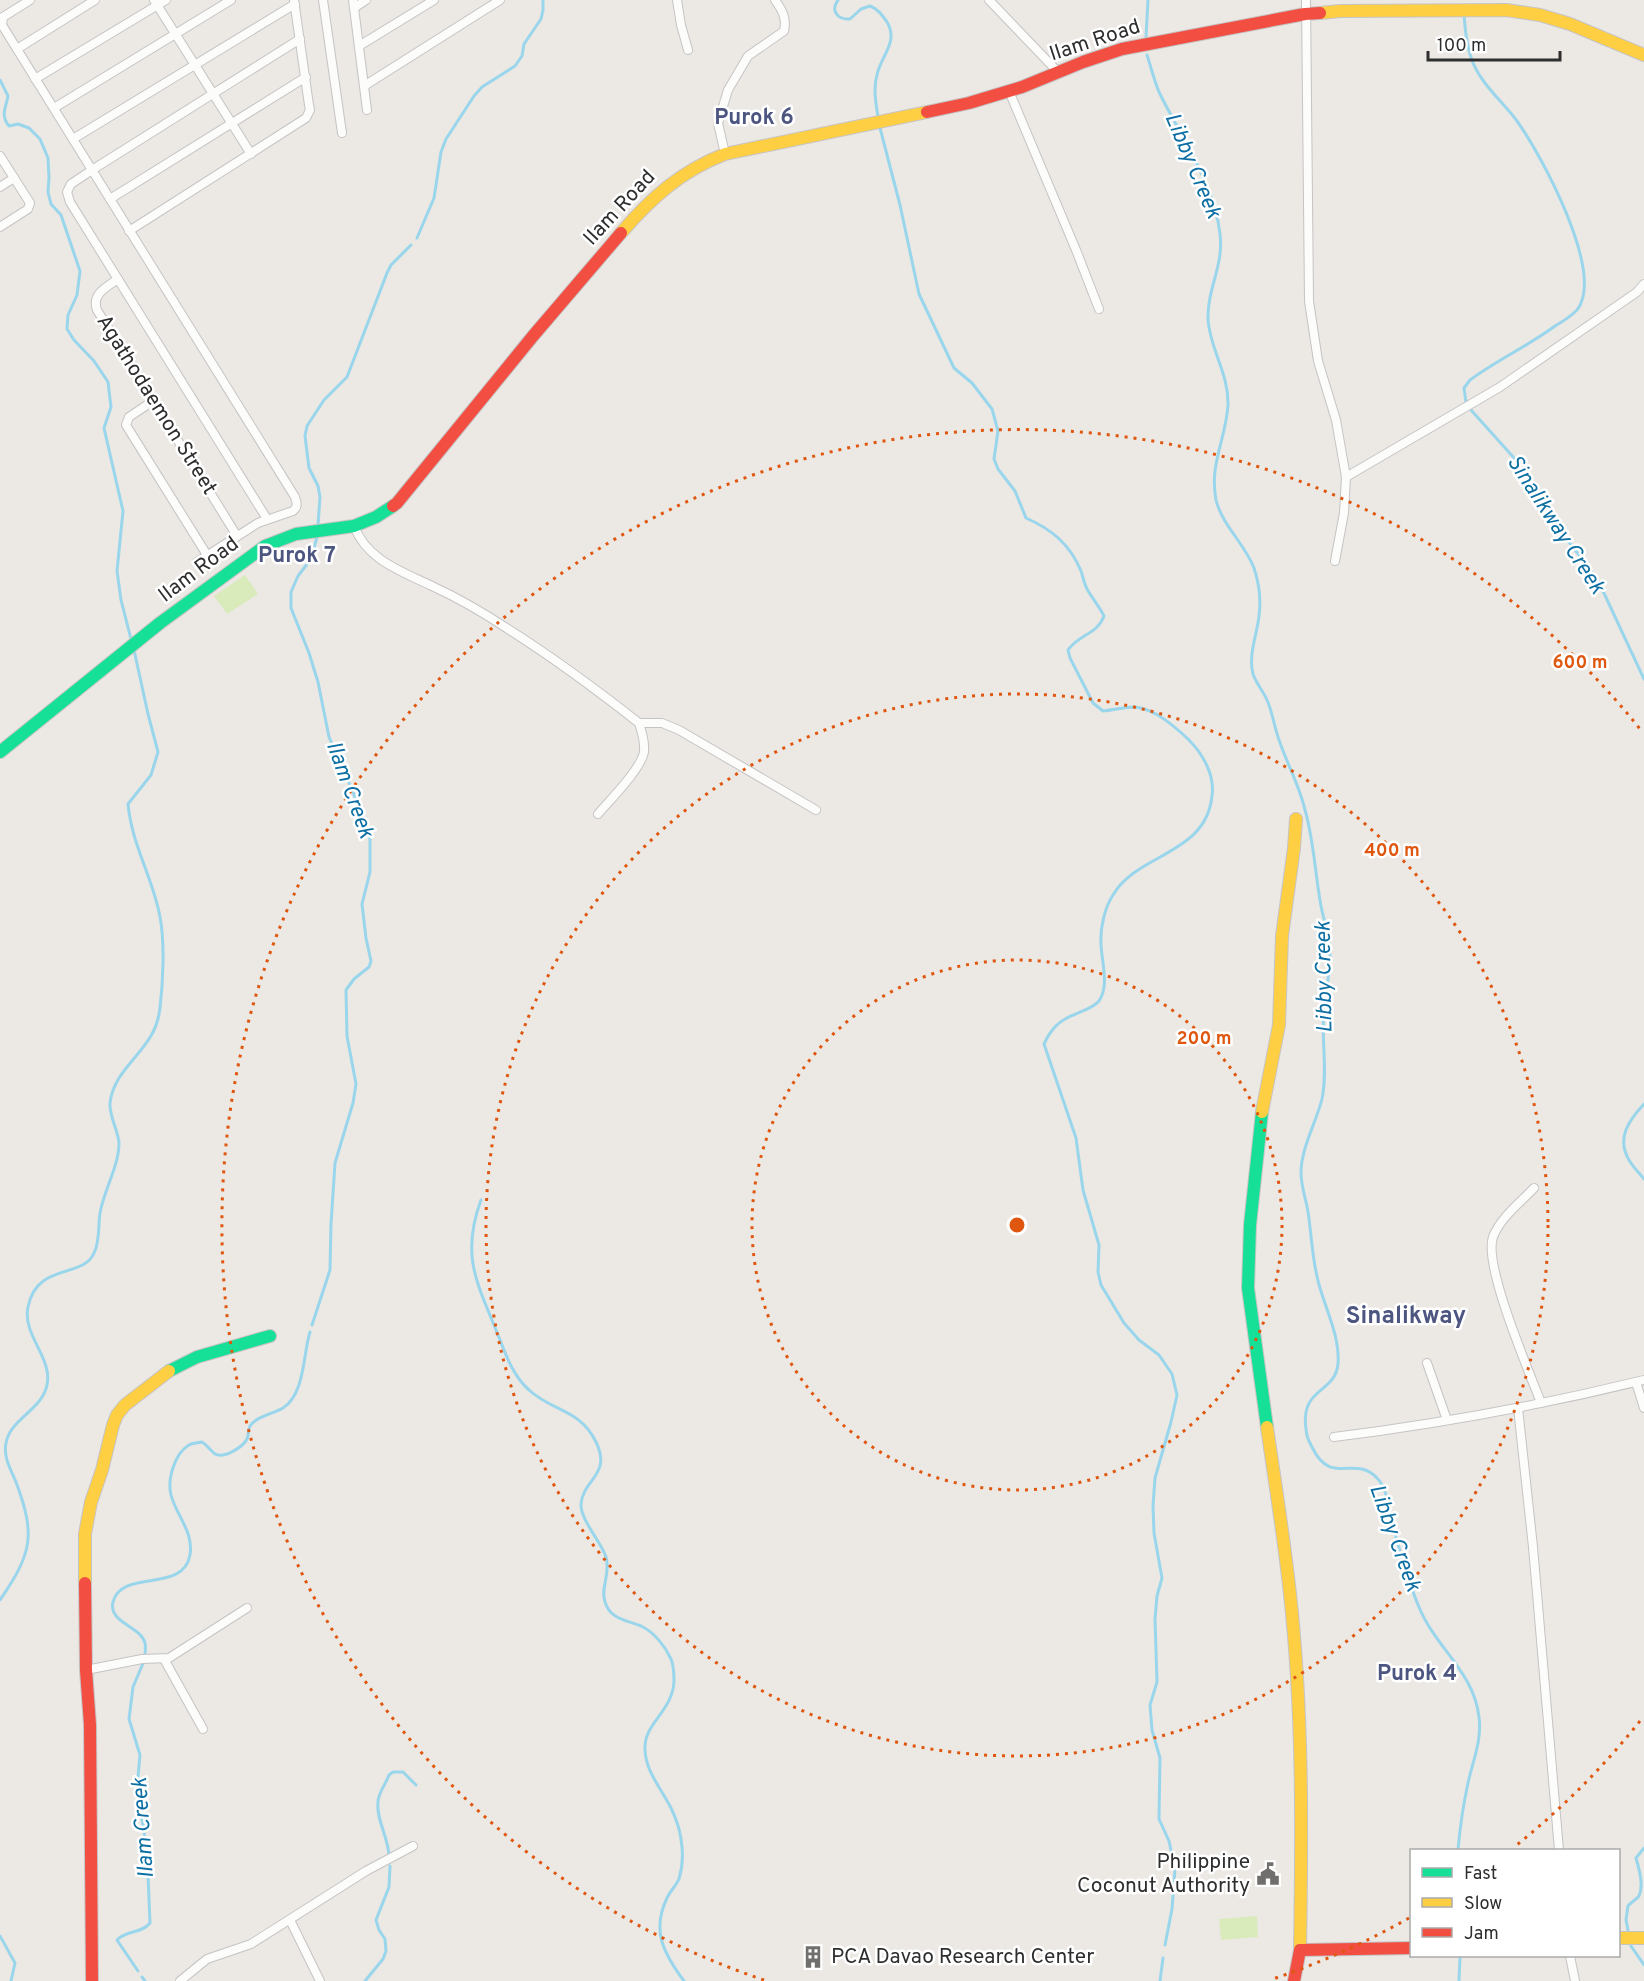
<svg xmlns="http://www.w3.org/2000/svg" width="1644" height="1981" viewBox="0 0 1644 1981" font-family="Overpass,sans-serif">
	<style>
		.pitch { fill: #d9eabb }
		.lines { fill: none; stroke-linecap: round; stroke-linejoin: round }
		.stream { stroke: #99d6ec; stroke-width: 3 }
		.street-casing { stroke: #c5c4c5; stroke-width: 10 }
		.fast-casing { stroke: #c5c4c5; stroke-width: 14 }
		.slow-casing { stroke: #c5c4c5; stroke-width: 14 }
		.jam-casing { stroke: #c5c4c5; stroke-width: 14 }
		.street { stroke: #fcfcfb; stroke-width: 8 }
		.fast { stroke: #16e098; stroke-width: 12 }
		.slow { stroke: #ffcf43; stroke-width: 12 }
		.jam { stroke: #f24e42; stroke-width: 12 }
		.ring { fill: none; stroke: #df570e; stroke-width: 3; stroke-dasharray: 3 6 }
		.labels { text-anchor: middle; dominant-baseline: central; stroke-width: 5; stroke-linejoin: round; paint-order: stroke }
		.street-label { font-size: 21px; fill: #2e2e2e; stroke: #fff }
		.poi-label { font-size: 21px; fill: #2e2e2e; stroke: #fff; text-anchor: end }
		.neighbourhood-label { font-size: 22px; font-weight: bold; fill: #4d5680; stroke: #fff }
		.water-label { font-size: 22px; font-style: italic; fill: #0d6fa3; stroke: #fff }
		.quarter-label { font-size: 24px; font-weight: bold; fill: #4d5680; stroke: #fff }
		.centre { fill: #df570e; stroke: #fff; stroke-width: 3 }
		.ring-label { font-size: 18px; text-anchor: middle; font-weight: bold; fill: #df570e; stroke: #fff; stroke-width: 5; stroke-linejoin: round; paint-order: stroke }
	</style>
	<rect width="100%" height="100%" fill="#ece8e4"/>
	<g class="pitch">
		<polygon points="245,575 258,594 227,614 214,596"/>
		<polygon points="1257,1916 1258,1937 1221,1940 1219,1919"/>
	</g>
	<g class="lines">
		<g class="stream">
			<path d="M 838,0 C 830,11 838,20 850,19 L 861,9 L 870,6 C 878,9 882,15 887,22 C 899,42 881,55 877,75 C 873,88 876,104 878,117"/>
			<path d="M 1464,14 C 1465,30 1467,48 1473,63 C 1483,86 1502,101 1517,121 C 1540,153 1606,273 1577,310 C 1571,316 1562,322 1555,326 C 1528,346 1497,360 1470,380 L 1464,388 L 1466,402"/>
			<polyline points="1146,37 1148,0"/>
			<path d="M 1147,55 C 1151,67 1154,80 1159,92 C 1180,135 1215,186 1220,234 C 1224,266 1207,288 1208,320 C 1210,349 1229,374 1228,405 C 1226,439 1209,464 1216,500 C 1222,525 1245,544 1254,568 C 1259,583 1261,601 1259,616 C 1257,635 1248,655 1253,674 C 1256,683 1263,691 1267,700 C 1272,711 1274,725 1278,737 C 1286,762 1299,784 1305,810 C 1314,841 1315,874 1321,906 C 1324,922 1330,936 1330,953 C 1330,973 1326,992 1324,1011 C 1321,1040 1328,1070 1322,1099 C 1316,1123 1301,1148 1301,1173 C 1301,1186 1306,1199 1308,1212 C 1312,1237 1312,1263 1320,1288 C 1327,1312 1340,1338 1338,1364 C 1335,1394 1300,1387 1306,1429 C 1307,1438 1308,1439 1312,1447 C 1331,1487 1354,1454 1377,1478 C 1388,1489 1388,1509 1392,1524 C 1400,1550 1408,1582 1419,1607 C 1435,1647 1474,1672 1479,1717 C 1482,1741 1473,1760 1468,1783 C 1463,1806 1460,1827 1458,1850"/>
			<path d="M 0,80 L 8,96 C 6,108 0,115 9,126 L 18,124 L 29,128 L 40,139 L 48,158 L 49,178 L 48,192 L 51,204 L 61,215 L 80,271 L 77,295 L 68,315 L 67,329 L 74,340 L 94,361 L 108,382 L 111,407 L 104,428 L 123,511 L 117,571 L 121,600 L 131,639"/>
			<path d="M 880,128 L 900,205 L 919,294 L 954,368 L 972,383 L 992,409 L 998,431 L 994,459 L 998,469 L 1015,491 L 1026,518 C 1051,529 1070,544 1081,571 C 1083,577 1084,583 1087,589 C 1092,598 1099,606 1104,616 C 1097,635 1079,634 1068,650 L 1070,658 L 1093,703 L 1103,711 C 1113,710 1125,707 1135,707 C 1155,709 1174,726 1188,739 C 1203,754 1215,775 1212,796 C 1206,855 1137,853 1113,895 C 1105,907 1100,928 1101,943 C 1101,960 1110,985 1099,1001 C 1093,1008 1084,1010 1076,1014 C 1059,1020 1051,1029 1044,1044 L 1076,1138 L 1083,1190 L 1099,1245 L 1098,1272 L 1101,1285 L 1124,1323 L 1139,1340 L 1159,1355 L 1172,1374 L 1177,1395 L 1171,1422 L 1155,1478 L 1153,1506 L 1154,1533 L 1162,1578 L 1157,1596 L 1155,1619 L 1157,1682 L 1150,1705 L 1152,1730 L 1160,1758 L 1159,1819 L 1169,1841 L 1175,1869 L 1172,1909 L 1165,1945"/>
			<polyline points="417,238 434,198 441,152 446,139 474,96 482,87 515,66 522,56 524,44 541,19 543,10 543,0"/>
			<polyline points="1471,410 1515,459 1542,508 1587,565 1603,591 1644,679"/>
			<polyline points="318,525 320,497 318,486 309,468 305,436 307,426 324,400 347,377 387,273 391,265 411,245"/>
			<path d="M 1644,1104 C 1629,1120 1616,1138 1629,1160 C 1633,1167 1639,1173 1644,1179"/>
			<path d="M 481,1200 C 460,1257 478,1284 498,1335 C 506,1355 513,1376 529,1390 C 553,1412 580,1409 596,1442 C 612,1475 583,1479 581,1504 C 580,1519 601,1542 606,1557 C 611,1574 600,1588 605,1602 C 610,1619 626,1620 641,1626 C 654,1632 665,1646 671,1659 C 674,1666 674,1673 674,1681 C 673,1710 646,1722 645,1746 C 644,1770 661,1788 671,1808 C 677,1820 681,1834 682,1847 C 683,1857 682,1869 679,1879 C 676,1886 670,1891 667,1898 C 651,1931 664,1954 684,1981"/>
			<polyline points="312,1325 330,1270 331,1224 335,1163 353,1103 356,1084 347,1036 346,990 354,979 369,967 371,961 366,938 362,904 370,872 370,838 353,792 329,737 318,682 309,653 291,608 291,592 298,576 311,559 317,537"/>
			<path d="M 0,1600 C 32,1553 36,1536 16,1482 C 11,1470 3,1457 6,1443 C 10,1419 42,1410 47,1385 C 53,1358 22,1335 28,1307 C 37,1262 83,1279 94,1253 C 100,1242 98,1226 100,1213 C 104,1190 119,1166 119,1143 C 118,1130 109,1116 110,1103 C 113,1074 139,1058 152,1034 C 156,1027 159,1016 160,1008 C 163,983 165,942 160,917 C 153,878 132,846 128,804 L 151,775 L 158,752 L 148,714 L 134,650"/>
			<path d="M 145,1656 C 145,1652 146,1647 145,1643 C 141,1626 108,1623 113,1602 C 122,1568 183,1594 190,1555 C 194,1532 176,1515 171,1495 C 167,1479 175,1453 189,1445 C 192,1443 198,1443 202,1442 C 207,1445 211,1451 215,1454 C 224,1459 243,1447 247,1439 C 249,1435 248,1429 250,1426 C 257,1416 273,1414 283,1408 C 305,1394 303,1354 310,1332"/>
			<path d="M 389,1855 C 388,1837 376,1819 378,1802 C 378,1793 386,1784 389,1775 L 393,1772 L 403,1772 L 416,1785"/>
			<path d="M 1628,1930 L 1626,1920 L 1628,1906 C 1631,1902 1636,1900 1639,1896 C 1644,1885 1639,1869 1636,1858 L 1644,1848"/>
			<polyline points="0,1936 15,1963 11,1981"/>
			<polyline points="1631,1946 1644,1965"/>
			<path d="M 138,1971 L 117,1940 C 126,1930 141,1934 150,1923 L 147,1851 L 137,1788 L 140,1755 L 129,1719 L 133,1687 L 144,1661"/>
			<polyline points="142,1977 145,1981"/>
			<polyline points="365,1981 383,1959 386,1951 385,1939 379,1930 376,1920 389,1887 390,1866"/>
			<polyline points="1160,1981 1163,1958"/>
			<polyline points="1459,1981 1460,1956"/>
		</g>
		<g class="street-casing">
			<g id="street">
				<path d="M 30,0 L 3,17 L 2,25 L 295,497 C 297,503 298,507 293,511 L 258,523 L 197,562"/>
				<polyline points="154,0 251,154"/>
				<polyline points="323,0 342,133"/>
				<polyline points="353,0 367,110"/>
				<polyline points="677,0 681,25 688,50"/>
				<polyline points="989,0 1058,72"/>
				<polyline points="1306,0 1309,301 1318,361 1336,420 1346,477 1344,513 1335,561"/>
				<polyline points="354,8 366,0"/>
				<polyline points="359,46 434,0"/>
				<polyline points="17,49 95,0"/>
				<polyline points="35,79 166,0"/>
				<polyline points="364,86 500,0"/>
				<polyline points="1009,91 1076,250 1099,309"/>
				<polyline points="54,108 231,0"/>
				<polyline points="73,139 295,4"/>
				<path d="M 725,154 L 718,123 L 728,90 L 748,56 L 784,31 C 787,18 782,10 775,0"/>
				<polyline points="0,156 30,203 28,209 0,227"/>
				<polyline points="0,187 14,178"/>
				<polyline points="110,199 306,77"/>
				<polyline points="129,231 306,118 310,110 309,105 294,0"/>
				<path d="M 118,279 C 107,287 91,294 97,310 L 237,536"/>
				<polyline points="153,401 129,417 126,425 207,555"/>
				<polyline points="1346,477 1500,387 1637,292 1644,284"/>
				<polyline points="267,519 70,202 67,192 71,184 92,170 300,39"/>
				<path d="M 354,526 C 367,560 401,571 432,586 C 458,598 484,613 508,629 C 554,658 597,690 639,723 C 642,732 645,742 644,752 C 641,769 610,800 598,814"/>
				<polyline points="639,723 662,723 679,730 816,810"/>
				<path d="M 1534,1188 C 1521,1202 1500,1218 1493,1237 C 1483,1265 1529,1371 1541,1403"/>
				<polyline points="1427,1363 1447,1420"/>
				<polyline points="1636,1382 1644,1408"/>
				<polyline points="1518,1408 1533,1547 1559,1850"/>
				<path d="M 1334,1437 C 1438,1424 1542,1405 1644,1380"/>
				<polyline points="164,1659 203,1729"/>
				<polyline points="86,1670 142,1659 169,1658 247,1608"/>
				<polyline points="290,1920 320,1981"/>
				<polyline points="1570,1956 1575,1981"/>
				<polyline points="180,1981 207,1959 251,1944 366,1871 413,1846"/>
			</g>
		</g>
		<g class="fast-casing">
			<g id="fast">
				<polyline points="0,752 160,623 265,546 296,534 354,526 376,517 393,506"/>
				<polyline points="1262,1112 1250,1225 1248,1288 1267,1427"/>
				<polyline points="169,1371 197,1357 270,1336"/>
			</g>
		</g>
		<g class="slow-casing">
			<g id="slow">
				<polyline points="1320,13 1340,11 1506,10 1540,15 1570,24 1644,55"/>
				<path d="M 621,233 C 651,198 681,171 725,154 L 927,112"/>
				<polyline points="1262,1112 1279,1025 1282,936 1294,848 1296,819"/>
				<path d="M 1267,1427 C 1275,1483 1284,1538 1290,1594 C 1303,1712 1302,1831 1300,1950"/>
				<polyline points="85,1583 85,1534 91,1502 102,1470 113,1425 117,1415 125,1405 169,1371"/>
				<polyline points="1618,1938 1644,1938"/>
			</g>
		</g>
		<g class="jam-casing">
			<g id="jam">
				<polyline points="927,112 969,103 1022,87 1083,62 1122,49 1305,14 1320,13"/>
				<polyline points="393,506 397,503 533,336 621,233"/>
				<polyline points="85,1583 86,1670 90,1725 92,1981"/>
				<polyline points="1294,1981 1300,1950 1412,1948"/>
			</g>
		</g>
		<use href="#street" class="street"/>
		<use href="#fast" class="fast"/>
		<use href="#slow" class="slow"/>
		<use href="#jam" class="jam"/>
	</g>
	<g class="ring">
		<circle cx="1017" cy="1225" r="265"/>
		<circle cx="1017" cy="1225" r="531"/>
		<path d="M1640 1721A796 796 0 0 1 1513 1848M1409 1918A796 796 0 0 1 1270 1980M764 1980A796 796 0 1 1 1640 729"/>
	</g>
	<defs>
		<g id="civic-bare" transform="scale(1.8)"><path d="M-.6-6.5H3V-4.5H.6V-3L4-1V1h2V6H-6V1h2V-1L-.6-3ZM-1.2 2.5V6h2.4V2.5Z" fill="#706f6e" stroke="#fff" stroke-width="2.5" paint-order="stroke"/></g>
		<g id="building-bare" transform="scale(1.8)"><path d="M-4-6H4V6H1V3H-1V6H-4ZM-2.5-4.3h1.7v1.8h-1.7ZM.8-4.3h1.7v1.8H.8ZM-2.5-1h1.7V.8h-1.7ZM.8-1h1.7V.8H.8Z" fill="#706f6e" stroke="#fff" stroke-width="2.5" paint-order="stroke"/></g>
	</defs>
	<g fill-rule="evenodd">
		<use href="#civic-bare" x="1268" y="1874"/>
		<use href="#building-bare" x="813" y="1957"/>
	</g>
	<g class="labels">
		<g class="street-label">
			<text transform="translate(1095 41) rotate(-18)">Ilam Road</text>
			<text transform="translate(620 208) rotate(-47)">Ilam Road</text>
			<text transform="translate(156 405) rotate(58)">Agathodaemon Street</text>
			<text transform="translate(199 570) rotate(-37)">Ilam Road</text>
		</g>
		<g class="poi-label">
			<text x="1250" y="1862">Philippine<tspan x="1250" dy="24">Coconut Authority</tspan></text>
			<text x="831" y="1957" text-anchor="start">PCA Davao Research Center</text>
		</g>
		<g class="neighbourhood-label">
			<text x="754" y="118">Purok 6</text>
			<text x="297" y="556">Purok 7</text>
			<text x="1417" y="1674">Purok 4</text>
		</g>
		<g class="water-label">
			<text transform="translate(1192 166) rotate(67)">Libby Creek</text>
			<text transform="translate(1555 525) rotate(57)">Sinalikway Creek</text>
			<text transform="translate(349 790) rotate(70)">Ilam Creek</text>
			<text transform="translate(1325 977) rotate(-91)">Libby Creek</text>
			<text transform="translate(1394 1538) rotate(70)">Libby Creek</text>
			<text transform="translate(144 1828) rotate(-94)">Ilam Creek</text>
		</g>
		<g class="quarter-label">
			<text x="1406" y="1317">Sinalikway</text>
		</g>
	</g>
	<circle cx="1017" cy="1225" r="9" class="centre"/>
	<g class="ring-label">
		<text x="1580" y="668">600 m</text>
		<text x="1392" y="856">400 m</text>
		<text x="1204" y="1044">200 m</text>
	</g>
	<rect x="1410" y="1849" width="210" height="108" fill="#ffffff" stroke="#ababab" stroke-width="1.5"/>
	<rect x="1422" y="1868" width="30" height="9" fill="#16e098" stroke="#ababab" stroke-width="1.5"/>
	<text x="1464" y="1879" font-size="18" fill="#2e2e2e">Fast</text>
	<rect x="1422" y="1898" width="30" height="9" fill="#ffcf43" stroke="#ababab" stroke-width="1.5"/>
	<text x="1464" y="1909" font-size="18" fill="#2e2e2e">Slow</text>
	<rect x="1422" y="1928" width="30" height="9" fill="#f24e42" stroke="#ababab" stroke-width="1.5"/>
	<text x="1464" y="1939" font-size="18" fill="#2e2e2e">Jam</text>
	<path d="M1428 51v9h132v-9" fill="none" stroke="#2e2e2e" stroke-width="3"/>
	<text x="1437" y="51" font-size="18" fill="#2e2e2e" stroke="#ffffff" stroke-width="4.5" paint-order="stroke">100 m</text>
</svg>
